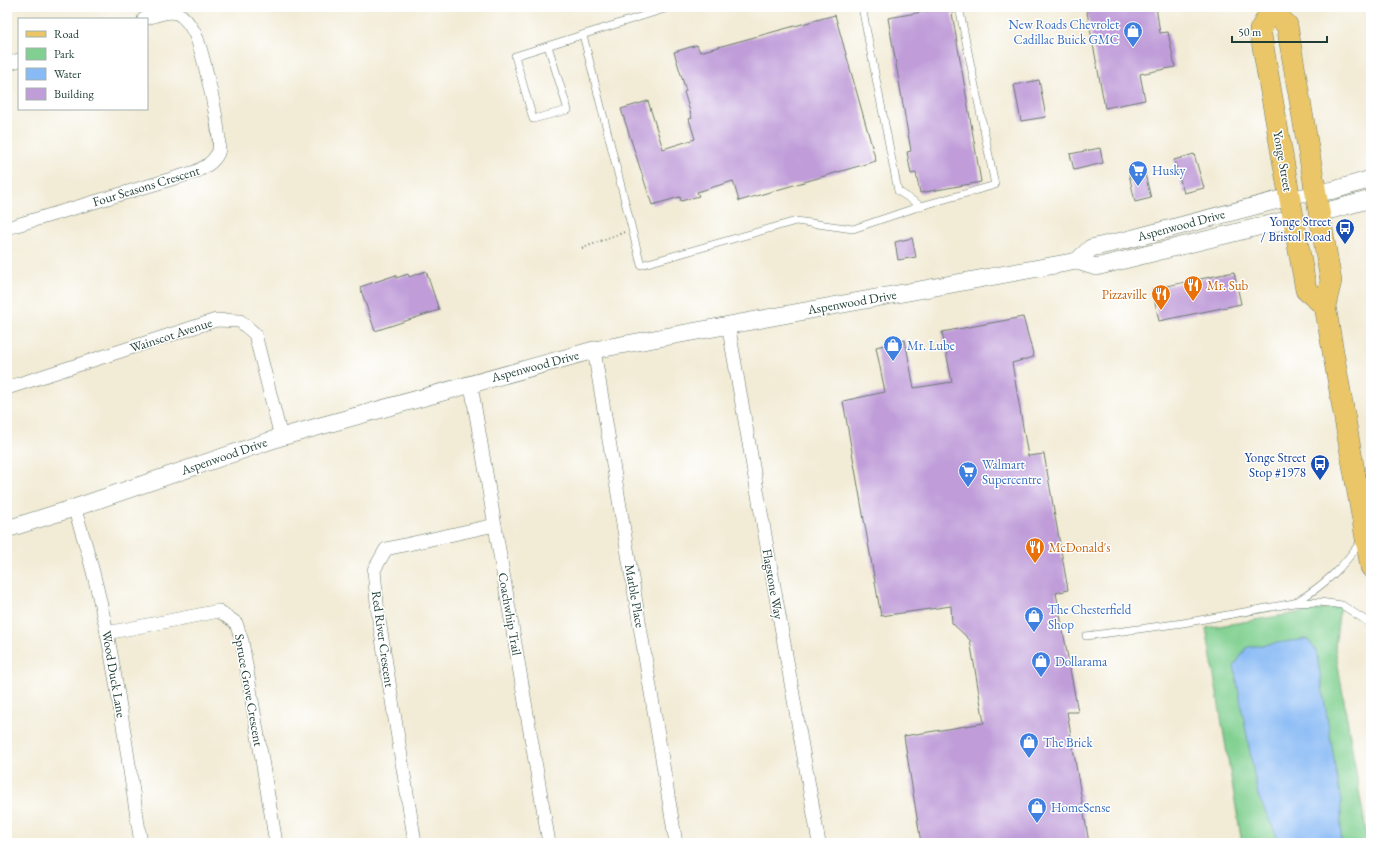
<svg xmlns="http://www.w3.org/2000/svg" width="1378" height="850" viewBox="0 0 1378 850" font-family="'EB Garamond',serif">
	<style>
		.green { fill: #81d091; stroke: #508662 }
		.water { fill: #88baf5; stroke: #547c94 }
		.building { fill: #c09dd9 }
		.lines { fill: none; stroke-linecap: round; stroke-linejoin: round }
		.service-casing { stroke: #697a6c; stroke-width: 8 }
		.minor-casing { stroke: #697a6c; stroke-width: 14 }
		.tertiary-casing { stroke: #697a6c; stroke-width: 18 }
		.primary-casing { stroke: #697a6c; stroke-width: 22 }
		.path { stroke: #697a6c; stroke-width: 2.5; stroke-dasharray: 1 3; stroke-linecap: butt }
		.service { stroke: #fff; stroke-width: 7 }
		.minor { stroke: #fff; stroke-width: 13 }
		.tertiary { stroke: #fff; stroke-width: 17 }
		.primary { stroke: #ebc669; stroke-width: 21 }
		.labels { text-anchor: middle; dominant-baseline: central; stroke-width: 3; stroke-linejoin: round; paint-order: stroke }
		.shop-label { font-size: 13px; fill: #366cbe; stroke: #fff; text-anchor: start }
		.street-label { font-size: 13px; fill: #1f3d34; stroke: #fff }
		.transit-label { font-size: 13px; fill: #164399; stroke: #fff; text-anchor: end }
		.food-label { font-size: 13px; fill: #c56008; stroke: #fff; text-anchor: start }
	</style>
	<rect width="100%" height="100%" fill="#fff"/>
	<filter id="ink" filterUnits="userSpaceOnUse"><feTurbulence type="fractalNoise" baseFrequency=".025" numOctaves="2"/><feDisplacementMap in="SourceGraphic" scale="8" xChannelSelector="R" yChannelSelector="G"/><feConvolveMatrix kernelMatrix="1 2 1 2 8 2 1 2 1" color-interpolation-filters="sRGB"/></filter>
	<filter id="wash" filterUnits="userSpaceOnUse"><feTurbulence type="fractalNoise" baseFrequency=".012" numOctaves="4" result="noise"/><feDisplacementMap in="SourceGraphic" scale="16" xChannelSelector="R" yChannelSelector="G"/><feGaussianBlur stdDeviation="0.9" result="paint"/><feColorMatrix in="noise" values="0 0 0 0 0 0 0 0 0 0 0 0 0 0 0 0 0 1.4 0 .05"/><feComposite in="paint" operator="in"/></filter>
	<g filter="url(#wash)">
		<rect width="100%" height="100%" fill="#f2ebd5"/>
		<polygon class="green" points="1340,606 1335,647 1368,843 1242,843 1206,628"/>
		<polygon class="water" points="1307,639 1316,650 1341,802 1341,843 1280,843 1258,796 1234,666 1247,647"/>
		<g id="blocks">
			<g class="building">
				<polygon points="951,7 981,182 920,193 916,173 911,174 907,152 911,151 888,18"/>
				<polygon points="1086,7 1156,7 1160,33 1168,32 1175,67 1140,74 1145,100 1105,108"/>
				<polygon points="835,15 876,161 739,201 733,181 697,192 699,196 681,201 680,197 652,205 621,109 648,101 663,149 695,139 689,119 692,118 684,92 686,91 674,52 697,45 700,52"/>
				<polygon points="1039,80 1046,117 1021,121 1014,85"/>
				<polygon points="1100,148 1103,163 1074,170 1070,154"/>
				<polygon points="1194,154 1204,188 1184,193 1174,160"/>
				<polygon points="1144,170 1151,198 1135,202 1129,174"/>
				<polygon points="912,238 916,257 898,260 895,242"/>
				<polygon points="426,271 439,310 375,331 360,287 396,275 396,278 408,274 409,277"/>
				<polygon points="1234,272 1241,304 1159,321 1152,289"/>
				<polygon points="1023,317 1034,357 1012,363 1028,456 1044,454 1068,590 1056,593 1078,712 1067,712 1089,843 921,843 904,736 984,723 970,640 952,623 951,606 881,616 843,401 885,392 876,347 905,340 914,388 952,382 942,332"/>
			</g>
		</g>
	</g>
	<g filter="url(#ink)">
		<use href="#blocks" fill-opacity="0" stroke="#697a6c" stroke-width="1"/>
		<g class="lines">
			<g class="service-casing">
				<g id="service">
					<polyline points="862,7 898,191 921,206 995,185 959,7"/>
					<polyline points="583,35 641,265 796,221 853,229 921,206"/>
					<polyline points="548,46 568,110 533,119 515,56 671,7"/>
					<path d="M 1296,602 C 1326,584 1342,568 1362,540"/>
					<polyline points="1086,636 1183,623 1294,603 1320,602 1342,605 1371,624"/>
				</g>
			</g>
			<g class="minor-casing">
				<g id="minor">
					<polyline points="7,64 19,60"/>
					<polyline points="1289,197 1316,193"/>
					<path d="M 7,228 L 195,172 C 205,167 213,163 218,153 C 224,139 202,49 195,34 C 191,26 185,17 177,13 C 168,10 153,16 144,19"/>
					<polyline points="728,324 819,843"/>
					<polyline points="594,350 676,843"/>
					<polyline points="471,385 549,843"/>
					<polyline points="7,388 216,320 240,321 255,334 281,437"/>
					<path d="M 74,508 C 111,616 123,731 141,843"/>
					<polyline points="107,633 219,611 236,623 242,641 276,843"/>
					<polyline points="415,843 378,614 374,570 386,549 495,525"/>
				</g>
			</g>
			<g class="tertiary-casing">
				<g id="tertiary">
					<polyline points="1316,193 1334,190 1371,179"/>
					<polyline points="1320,213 1371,199"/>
					<polyline points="1077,261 1091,248 1130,239 1289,197"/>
					<polyline points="7,529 74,508 281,437 594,350 1077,261 1096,267 1294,218"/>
				</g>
			</g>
			<g class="primary-casing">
				<g id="primary">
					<polyline points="1270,7 1271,11 1287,25 1331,281 1325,306 1371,567"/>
					<polyline points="1271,11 1260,30 1306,290 1325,306"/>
				</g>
			</g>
			<polyline class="path" points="582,248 625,232"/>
			<use href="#service" class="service"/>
			<use href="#minor" class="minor"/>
			<use href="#tertiary" class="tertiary"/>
			<use href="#primary" class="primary"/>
		</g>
	</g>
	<defs>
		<g id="shop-pin" transform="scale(1)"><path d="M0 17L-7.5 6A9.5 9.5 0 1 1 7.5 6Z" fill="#3f7fe0" stroke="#fff"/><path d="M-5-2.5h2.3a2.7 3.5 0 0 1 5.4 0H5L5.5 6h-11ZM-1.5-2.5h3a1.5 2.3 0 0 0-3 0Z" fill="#fff"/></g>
		<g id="supermarket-pin" transform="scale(1)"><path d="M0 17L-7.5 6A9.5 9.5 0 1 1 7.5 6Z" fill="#3f7fe0" stroke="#fff"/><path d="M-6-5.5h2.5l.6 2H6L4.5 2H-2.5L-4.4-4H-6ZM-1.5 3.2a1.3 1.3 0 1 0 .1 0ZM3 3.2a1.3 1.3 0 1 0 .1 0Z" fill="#fff"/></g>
		<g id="bus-pin" transform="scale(1)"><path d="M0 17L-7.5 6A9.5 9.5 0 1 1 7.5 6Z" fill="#1a4fb4" stroke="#fff"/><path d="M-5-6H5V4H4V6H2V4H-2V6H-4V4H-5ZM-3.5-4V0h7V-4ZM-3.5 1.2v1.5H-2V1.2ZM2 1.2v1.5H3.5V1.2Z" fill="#fff"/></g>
		<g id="restaurant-pin" transform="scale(1)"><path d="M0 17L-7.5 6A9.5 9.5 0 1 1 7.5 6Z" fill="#e8710a" stroke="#fff"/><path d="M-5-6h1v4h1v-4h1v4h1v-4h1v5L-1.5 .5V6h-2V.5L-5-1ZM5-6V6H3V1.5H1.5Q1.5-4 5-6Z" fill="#fff"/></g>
	</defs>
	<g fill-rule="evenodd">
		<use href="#shop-pin" x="1133" y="31"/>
		<use href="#supermarket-pin" x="1138" y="170"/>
		<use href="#bus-pin" x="1345" y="228"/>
		<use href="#restaurant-pin" x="1193" y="285"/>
		<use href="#restaurant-pin" x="1161" y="294"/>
		<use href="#shop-pin" x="893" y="345"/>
		<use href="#bus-pin" x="1320" y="464"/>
		<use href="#supermarket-pin" x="968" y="471"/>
		<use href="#restaurant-pin" x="1035" y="547"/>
		<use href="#shop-pin" x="1034" y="616"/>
		<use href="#shop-pin" x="1041" y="661"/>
		<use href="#shop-pin" x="1029" y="742"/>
		<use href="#shop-pin" x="1037" y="807"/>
	</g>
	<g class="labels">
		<g class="shop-label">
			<text x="1119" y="24" text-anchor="end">New Roads Chevrolet<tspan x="1119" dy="15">Cadillac Buick GMC</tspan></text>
			<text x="1152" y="170">Husky</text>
			<text x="907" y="345">Mr. Lube</text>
			<text x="982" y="464">Walmart<tspan x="982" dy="15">Supercentre</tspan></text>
			<text x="1048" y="609">The Chesterfield<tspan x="1048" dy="15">Shop</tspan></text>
			<text x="1055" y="661">Dollarama</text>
			<text x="1043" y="742">The Brick</text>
			<text x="1051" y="807">HomeSense</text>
		</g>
		<g class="street-label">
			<text transform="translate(1283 161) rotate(80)">Yonge Street</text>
			<text transform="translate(146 186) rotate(-17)">Four Seasons Crescent</text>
			<text transform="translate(1181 225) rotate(-15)">Aspenwood Drive</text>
			<text transform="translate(852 302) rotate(-10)">Aspenwood Drive</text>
			<text transform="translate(171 335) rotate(-18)">Wainscot Avenue</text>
			<text transform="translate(535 366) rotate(-15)">Aspenwood Drive</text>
			<text transform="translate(224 456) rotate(-19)">Aspenwood Drive</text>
			<text transform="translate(773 584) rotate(80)">Flagstone Way</text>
			<text transform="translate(635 596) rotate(80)">Marble Place</text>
			<text transform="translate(510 614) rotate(80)">Coachwhip Trail</text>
			<text transform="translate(383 639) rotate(82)">Red River Crescent</text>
			<text transform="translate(114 674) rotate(80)">Wood Duck Lane</text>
			<text transform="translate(249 690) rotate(80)">Spruce Grove Crescent</text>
		</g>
		<g class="transit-label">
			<text x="1331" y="221">Yonge Street<tspan x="1331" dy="15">/ Bristol Road</tspan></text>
			<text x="1306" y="457">Yonge Street<tspan x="1306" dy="15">Stop #1978</tspan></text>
		</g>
		<g class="food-label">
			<text x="1207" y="285">Mr. Sub</text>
			<text x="1147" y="294" text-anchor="end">Pizzaville</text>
			<text x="1049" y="547">McDonald's</text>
		</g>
	</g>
	<rect width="1378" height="850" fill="none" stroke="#fff" stroke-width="24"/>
	<rect x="18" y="18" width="130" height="92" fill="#ffffff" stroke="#a5b1ae"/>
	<rect x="26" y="31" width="20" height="6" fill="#ebc669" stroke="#a5b1ae"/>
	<text x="54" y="38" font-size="12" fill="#1f3d34">Road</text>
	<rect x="26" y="48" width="20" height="12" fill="#81d091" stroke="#a5b1ae"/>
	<text x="54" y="58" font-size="12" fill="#1f3d34">Park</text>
	<rect x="26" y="68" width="20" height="12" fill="#88baf5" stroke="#a5b1ae"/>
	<text x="54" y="78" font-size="12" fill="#1f3d34">Water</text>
	<rect x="26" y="88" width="20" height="12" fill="#c09dd9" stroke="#a5b1ae"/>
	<text x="54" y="98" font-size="12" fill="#1f3d34">Building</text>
	<path d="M1232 36v6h95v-6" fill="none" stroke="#1f3d34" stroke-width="2"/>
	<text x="1238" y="36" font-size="12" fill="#1f3d34" stroke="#ffffff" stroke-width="3" paint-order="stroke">50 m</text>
</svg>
